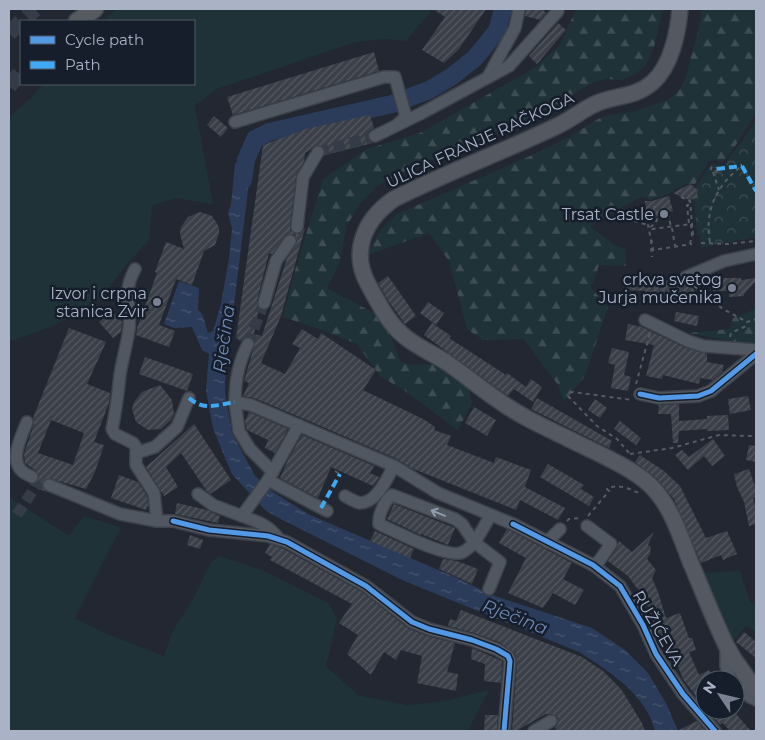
<svg xmlns="http://www.w3.org/2000/svg" width="765" height="740" viewBox="0 0 765 740" font-family="Montserrat,sans-serif">
	<style>
		.grass { fill: #1f3237 }
		.forest { fill: url(#forest-firs) }
		.park { fill: url(#park-crowns) }
		.water { fill: url(#water-ripples) }
		.lines { fill: none; stroke-linecap: round; stroke-linejoin: round }
		.river { stroke: #2b3c5a; stroke-width: 18 }
		.building { fill: url(#building-hatch); fill-rule: evenodd }
		.minor-tunnel { stroke: #363c47; stroke-width: 11; stroke-dasharray: 11 5.5; stroke-linecap: butt }
		.highway-tunnel { stroke: #363c47; stroke-width: 16; stroke-dasharray: 16 8; stroke-linecap: butt }
		.minor-casing { stroke: #3e424a; stroke-width: 14 }
		.major-casing { stroke: #3f444e; stroke-width: 18 }
		.highway-casing { stroke: #3e434d; stroke-width: 19 }
		.path { stroke: #555b63; stroke-width: 2; stroke-dasharray: 4 4; stroke-linecap: butt }
		.minor { stroke: #515760; stroke-width: 11 }
		.major { stroke: #545961; stroke-width: 15 }
		.highway { stroke: #575a5f; stroke-width: 16 }
		.quiet { stroke: #3fa9f5; stroke-width: 4; stroke-dasharray: 8 4; stroke-linecap: butt }
		.cycleway-casing { stroke: #161e2b; stroke-width: 8 }
		.cycleway { stroke: #5399e6; stroke-width: 5 }
		.oneway { stroke: #939cac }
		.poi-dot { fill: #7a8291; stroke: #161e2b; stroke-width: 2 }
		.labels { text-anchor: middle; dominant-baseline: central; stroke-width: 5; stroke-linejoin: round; paint-order: stroke }
		.street-label { font-size: 16px; fill: #a9b3c5; stroke: #161e2b }
		.poi-label { font-size: 16px; fill: #a9b3c5; stroke: #161e2b; text-anchor: end }
		.water-label { font-size: 18px; font-style: italic; fill: #6e87b1; stroke: #161e2b }
	</style>
	<defs>
		<pattern id="forest-firs" width="22" height="20" patternUnits="userSpaceOnUse" patternTransform="scale(1.25)"><rect width="22" height="20" fill="#1f3237"/><path d="M5 1l3.5 6h-7zM16 11l3.5 6h-7z" fill="#3d4d52"/></pattern>
		<pattern id="park-crowns" width="20" height="18" patternUnits="userSpaceOnUse" patternTransform="scale(1.25)"><rect width="20" height="18" fill="#1f3237"/><path d="M2 6a3 3 0 1 1 6 0M12 15a3 3 0 1 1 6 0" fill="none" stroke="#3d4d52"/></pattern>
		<pattern id="water-ripples" width="26" height="14" patternUnits="userSpaceOnUse" patternTransform="scale(1.25)"><rect width="26" height="14" fill="#2b3c5a"/><path d="M2 4q2-2 4 0t4 0M15 11q2-2 4 0t4 0" fill="none" stroke="#475670"/></pattern>
		<pattern id="building-hatch" width="6" height="6" patternUnits="userSpaceOnUse" patternTransform="scale(1.25)"><rect width="6" height="6" fill="#3a3f48"/><path d="M-1 1l2-2M0 6l6-6M5 7l2-2" fill="none" stroke="#545861"/></pattern>
	</defs>
	<rect width="100%" height="100%" fill="#222731"/>
	<g class="grass">
		<polygon points="116,9 433,9 406,41 387,39 356,42 217,89 195,106 213,204 175,198 152,206 149,240 129,262 99,300 53,326 9,342 9,117 33,96 43,84 194,84 194,21 104,21"/>
		<polygon points="9,497 69,536 84,516 121,527 75,618 105,633 164,656 172,632 191,603 211,562 219,556 262,570 330,604 337,620 326,666 358,695 407,705 444,701 489,690 468,731 9,731"/>
		<polygon points="740,571 750,602 756,606 756,632 746,626 733,641 703,573"/>
	</g>
	<g class="forest">
		<path d="M 576,9 L 663,9 L 654,47 L 646,65 L 634,75 L 621,80 L 606,79 L 592,83 L 550,108 L 510,127 L 400,174 L 377,186 L 360,204 L 347,225 L 339,264 L 327,288 L 376,314 L 391,337 L 400,361 C 415,369 424,361 437,366 L 468,387 L 472,403 L 458,430 L 405,391 L 380,376 L 357,344 L 319,329 L 283,317 L 293,277 L 323,179 L 367,149 L 420,133 L 536,67 L 560,45 Z"/>
		<path d="M 701,9 L 756,9 L 756,113 L 732,151 L 723,162 L 715,160 L 709,161 L 695,184 L 685,184 L 666,195 L 650,200 L 643,197 L 637,199 L 594,223 L 591,227 L 613,244 L 625,249 L 626,266 L 599,265 L 591,288 L 608,307 L 585,376 L 564,402 L 558,385 L 524,339 L 483,340 L 467,329 L 449,261 L 429,233 L 368,255 C 374,237 383,226 397,214 L 530,156 L 569,137 L 598,119 L 609,115 L 636,111 L 670,99 L 679,90 L 685,80 L 701,19 Z"/>
		<polygon points="756,309 756,346 689,333 729,329 733,318"/>
	</g>
	<polygon class="park" points="756,122 756,237 701,248 700,235 697,235 694,199 698,193 696,187 708,168 712,164 724,165"/>
	<path class="water" d="M 241,158 L 252,158 L 235,297 L 226,357 L 225,392 L 232,433 L 255,476 L 273,492 L 308,514 L 457,578 L 492,595 L 592,628 L 625,650 L 648,673 L 667,705 L 678,731 L 655,731 C 653,725 651,718 648,713 C 633,686 604,668 579,652 L 402,580 L 273,515 L 265,510 L 232,474 L 223,453 L 213,428 L 206,391 L 209,354 L 202,350 L 192,327 L 174,328 L 164,324 L 179,281 L 199,288 L 198,309 L 203,316 L 208,333 L 213,331 L 221,304 L 229,258 L 232,229 L 228,213 L 231,204 L 235,164 Z"/>
	<g class="lines">
		<polyline class="river" points="243,180 246,160 255,139 269,132 392,104 429,90 451,77 475,58 497,31 503,9"/>
	</g>
	<g class="building">
		<polygon points="433,9 486,9 459,49 444,63 422,50 445,17"/>
		<polygon points="526,9 542,9 546,13 540,20 525,16"/>
		<polygon points="558,23 566,30 537,64 529,56"/>
		<polygon points="374,52 379,71 233,115 227,97"/>
		<path d="M 370,115 L 374,128 L 369,131 L 368,136 L 369,140 L 373,143 L 325,155 L 324,148 L 318,145 L 305,153 L 304,161 L 296,176 L 290,226 L 290,230 L 296,234 L 300,234 L 305,228 L 281,316 L 261,363 L 285,374 L 300,348 L 292,344 L 302,329 L 318,339 L 321,333 L 376,370 L 363,390 L 425,420 L 435,427 L 434,430 L 451,436 L 447,445 L 494,463 L 496,457 L 531,470 L 525,487 L 565,508 L 558,520 L 520,500 L 516,510 L 411,468 L 397,459 L 302,418 L 254,398 L 243,396 L 249,383 L 244,381 L 255,343 L 251,337 L 244,338 L 241,341 L 236,338 L 263,145 L 306,129 ZM 287,234 L 295,235 L 297,242 L 287,258 L 262,336 L 254,334 L 259,308 L 257,301 L 269,253 L 272,254 Z"/>
		<polygon points="214,116 228,128 221,137 207,125"/>
		<polygon points="690,184 698,190 697,197 694,199 689,200 673,193"/>
		<polygon points="669,196 673,211 656,217 652,221 646,220 643,214 646,208 645,201 652,201"/>
		<polygon points="200,212 212,216 219,227 219,233 215,245 204,251 192,285 176,279 159,325 175,331 169,347 136,335 137,328 157,273 155,272 166,242 184,249 180,234 181,227 188,217"/>
		<polygon points="388,276 416,316 405,324 389,302 378,283"/>
		<polygon points="713,278 741,278 741,280 756,278 756,281 744,294 744,296 729,297 729,291 713,291"/>
		<polygon points="679,280 682,283 689,284 695,291 695,298 680,297 680,300 653,297 644,294 645,291 626,290 625,282"/>
		<polygon points="428,302 444,313 436,325 420,313"/>
		<polygon points="112,311 122,322 121,332 113,338 99,322"/>
		<polygon points="676,312 699,316 697,326 674,321"/>
		<polygon points="432,323 451,336 449,338 506,375 507,373 526,387 531,379 542,387 533,402 514,389 508,396 424,335"/>
		<polygon points="628,324 642,327 686,348 707,354 707,362 724,365 722,372 713,380 700,378 699,384 663,375 662,379 646,376 654,345 625,340"/>
		<path d="M 69,328 L 106,342 L 87,384 L 110,393 L 109,403 L 94,442 L 104,445 L 95,472 L 86,489 L 48,478 L 42,483 L 42,486 L 46,492 L 29,484 L 36,483 L 39,477 L 36,471 L 25,463 L 24,454 L 34,424 L 33,418 ZM 51,420 L 84,433 L 73,465 L 38,453 Z"/>
		<polygon points="612,348 629,352 624,375 631,377 628,391 611,388 615,365 608,363"/>
		<polygon points="145,357 193,374 187,391 139,374"/>
		<polygon points="160,385 172,400 174,414 171,420 161,429 148,430 136,422 132,409 134,402 142,392"/>
		<polygon points="748,396 751,410 730,414 728,399"/>
		<polygon points="537,398 612,441 609,448 531,409"/>
		<polygon points="595,399 607,408 600,418 588,410"/>
		<polygon points="679,404 679,421 707,419 707,416 728,415 729,430 707,431 707,429 679,431 678,443 673,443 671,414 658,414 659,405"/>
		<polygon points="474,407 496,420 487,436 465,423"/>
		<polygon points="249,412 288,429 275,453 265,448 268,440 247,430 245,421"/>
		<polygon points="620,421 641,438 636,445 614,429"/>
		<polygon points="194,424 231,480 210,494 206,490 181,453 166,467 178,487 164,496 146,467"/>
		<polygon points="302,435 374,466 370,473 379,477 378,479 373,486 331,467 318,498 280,478 288,460"/>
		<polygon points="713,439 725,456 712,466 704,456 688,470 675,455 682,450 689,457"/>
		<polygon points="749,445 756,446 756,462 746,460"/>
		<polygon points="640,455 664,471 680,486 706,538 727,531 737,554 723,560 721,555 701,563 674,499 656,478 635,462"/>
		<polygon points="548,464 584,485 581,489 594,497 589,506 540,477"/>
		<polygon points="749,469 756,489 756,497 753,498 756,510 756,524 749,526 744,502 737,487 734,474"/>
		<polygon points="119,475 138,482 147,496 148,505 146,510 111,498"/>
		<polygon points="177,503 207,510 220,516 218,523 175,514"/>
		<polygon points="394,504 455,528 448,545 421,534 421,535 387,519"/>
		<polygon points="507,529 572,563 563,579 584,590 575,605 553,593 543,608 508,593 526,558 499,543"/>
		<polygon points="375,531 414,549 410,558 370,541"/>
		<polygon points="654,532 648,545 651,547 650,551 651,552 647,559 656,570 652,578 658,592 666,618 680,613 689,638 692,638 696,650 689,652 699,675 709,670 714,680 705,680 705,708 683,679 670,647 663,649 645,599 628,576 608,561 617,548 619,541 632,552"/>
		<polygon points="190,535 203,540 200,549 187,545"/>
		<polygon points="270,544 284,549 362,592 409,629 427,636 455,643 447,672 458,674 456,691 417,683 422,656 401,650 396,660 384,652 371,675 347,654 358,635 339,623 352,604 270,560 272,557 265,553"/>
		<polygon points="443,559 457,561 478,569 472,584 439,569"/>
		<polygon points="461,610 582,657 603,671 621,689 642,723 645,731 557,731 555,728 558,724 558,718 551,714 546,714 516,731 512,731 517,662 515,653 499,642 474,633 448,626 450,619 456,621"/>
		<polygon points="744,632 756,642 756,658 736,642"/>
		<polygon points="472,648 502,661 501,683 484,681 485,664 471,659"/>
		<polygon points="707,710 735,710 737,715 751,731 730,731 723,723 720,725"/>
		<polygon points="485,715 498,715 497,731 484,731"/>
		<polygon points="697,721 705,731 677,731"/>
	</g>
	<g class="lines">
		<g class="minor-tunnel">
			<polyline points="318,152 375,136"/>
			<polyline points="248,344 264,303"/>
			<polyline points="17,515 39,481"/>
		</g>
		<g class="highway-tunnel">
			<polyline points="9,33 35,9"/>
			<polyline points="9,86 21,72"/>
		</g>
		<g class="minor-casing">
			<g id="minor">
				<polyline points="488,77 515,28 519,9"/>
				<polyline points="235,122 384,77 395,77 406,117 398,124"/>
				<polyline points="375,136 422,113 509,66 558,11"/>
				<polyline points="297,227 303,177 318,152"/>
				<path d="M 135,269 C 121,295 132,304 129,329 C 127,345 122,360 120,375 C 118,394 116,411 112,429 L 115,434 L 133,443 L 136,447 L 136,465 L 154,493 L 157,521"/>
				<polyline points="686,277 724,261 756,254"/>
				<polyline points="264,303 276,261 290,241"/>
				<polyline points="645,320 688,341 703,346 756,350"/>
				<path d="M 248,344 C 238,363 235,381 235,402 L 251,405 L 394,466 L 438,493 L 513,524 L 593,565 L 620,586 L 643,625 L 656,654 L 683,694 L 715,731"/>
				<polyline points="640,394 659,398 698,396 711,391 756,354"/>
				<polyline points="235,402 239,431 250,449 273,472"/>
				<path d="M 27,422 C 22,435 9,459 22,471 C 25,474 29,475 32,477"/>
				<polyline points="136,453 155,447 177,427 189,398"/>
				<polyline points="268,480 327,511"/>
				<polyline points="49,485 120,514 157,521 173,521 209,530 268,536 287,542 366,586 412,622 429,629 472,640 496,649 508,656 510,661 504,731"/>
				<polyline points="198,494 213,505 242,516 268,480 299,425"/>
				<path d="M 345,496 C 350,499 355,502 360,503 C 377,503 387,478 394,466"/>
				<path d="M 242,516 C 256,521 269,525 278,538"/>
				<polyline points="587,526 611,544 599,561 593,565"/>
				<polyline points="547,542 560,529"/>
				<path d="M 489,589 L 500,562 L 474,542 L 462,524 L 455,519 L 392,495 C 385,500 378,515 379,524 C 394,531 450,560 463,552 C 476,545 483,527 491,515"/>
				<polyline points="726,647 726,666 731,680"/>
				<polyline points="735,685 750,697 756,700"/>
				<polyline points="534,731 551,721"/>
			</g>
		</g>
		<g class="major-casing">
			<path id="major" d="M 680,9 C 678,33 671,66 653,82 C 634,99 614,94 593,105 C 581,111 570,120 557,126 C 503,152 447,172 394,199 C 365,219 350,251 368,284 C 378,302 388,323 404,336 C 417,347 432,353 446,362 C 464,374 480,388 498,400 C 518,415 542,426 565,437 C 590,450 630,466 650,485 C 671,505 680,535 690,561 C 702,589 713,618 726,645 L 734,659 L 756,690"/>
		</g>
		<g class="highway-casing">
			<polyline id="highway" points="77,21 95,9"/>
		</g>
		<g class="path">
			<circle cx="714" cy="169" r="3"/>
			<polyline points="713,172 719,190"/>
			<polyline points="681,197 690,201 693,235"/>
			<polyline points="689,205 687,205 689,224"/>
			<polyline points="668,213 671,227"/>
			<polyline points="634,221 648,225"/>
			<polyline points="650,227 655,224 659,215 654,206"/>
			<polyline points="672,228 675,246"/>
			<polyline points="652,240 651,244 652,257"/>
			<path d="M 710,242 C 704,211 717,184 742,166"/>
			<polyline points="701,243 728,244 756,241"/>
			<polyline points="690,244 692,235 691,224 652,229 648,225 653,250 692,244"/>
			<polyline points="694,286 723,309 747,322"/>
			<polyline points="730,337 731,333 746,326 747,322 756,319"/>
			<polyline points="636,384 650,333"/>
			<polyline points="629,453 617,439 597,426 568,396 569,393 573,392 632,400"/>
			<polyline points="630,454 672,448 719,435 752,436 756,434"/>
			<polyline points="335,471 340,474"/>
			<path d="M 588,516 L 609,491 L 607,489 C 618,483 630,489 641,494"/>
			<polyline points="567,521 569,519 581,518"/>
		</g>
		<use href="#minor" class="minor"/>
		<use href="#major" class="major"/>
		<use href="#highway" class="highway"/>
		<g class="quiet">
			<polyline points="742,166 756,191"/>
			<polyline points="717,169 742,166"/>
			<path d="M 189,398 C 204,411 217,405 235,402"/>
			<polyline points="321,508 340,474"/>
		</g>
		<g class="cycleway-casing">
			<g id="cycleway">
				<polyline points="640,394 659,398 698,396 711,391 756,354"/>
				<polyline points="173,521 209,530 268,536 287,542 366,586 412,622 429,629 472,640 496,649 508,656 510,661 504,731"/>
				<polyline points="513,524 593,565 620,586 643,625 656,654 683,694 715,731"/>
			</g>
		</g>
		<use href="#cycleway" class="cycleway"/>
	</g>
	<defs><path id="oneway-shaft" d="M-6 0H5M1.5-3L5.5 0L1.5 3" fill="none" stroke-width="1.6" stroke-linecap="round" stroke-linejoin="round" transform="scale(1.25)"/></defs>
	<use class="oneway" href="#oneway-shaft" transform="translate(438 513) rotate(-158)"/>
	<g class="poi-dot">
		<circle cx="664" cy="214" r="5"/>
		<circle cx="732" cy="288" r="5"/>
		<circle cx="157" cy="302" r="5"/>
	</g>
	<g class="labels">
		<g class="street-label">
			<text transform="translate(480 140) rotate(-25)">ULICA FRANJE RAČKOGA</text>
			<text transform="translate(658 628) rotate(60)">RUŽIĆEVA</text>
		</g>
		<g class="poi-label">
			<text x="654" y="214">Trsat Castle</text>
			<text x="722" y="279">crkva svetog<tspan x="722" dy="18">Jurja mučenika</tspan></text>
			<text x="147" y="293">Izvor i crpna<tspan x="147" dy="18">stanica Zvir</tspan></text>
		</g>
		<g class="water-label">
			<text transform="translate(224 339) rotate(-82)">Rječina</text>
			<text transform="translate(515 617) rotate(21)">Rječina</text>
		</g>
	</g>
	<rect width="765" height="740" fill="none" stroke="#a9b3c5" stroke-width="20"/>
	<rect x="20" y="20" width="175" height="65" fill="#161e2b" stroke="#515a69"/>
	<rect x="30" y="36" width="25" height="8" fill="#5399e6" stroke="#515a69"/>
	<text x="65" y="45" font-size="15" fill="#a9b3c5">Cycle path</text>
	<rect x="30" y="61" width="25" height="8" fill="#3fa9f5" stroke="#515a69"/>
	<text x="65" y="70" font-size="15" fill="#a9b3c5">Path</text>
	<g transform="translate(720 695) rotate(305)"><circle r="24" fill="#161e2b" stroke="#515a69"/>
	<path d="M0-4L9 19L0 12L-9 19Z" fill="#7a8291"/>
	<text y="-8" font-size="14" font-weight="bold" text-anchor="middle" fill="#a9b3c5">N</text>
	</g>
</svg>
